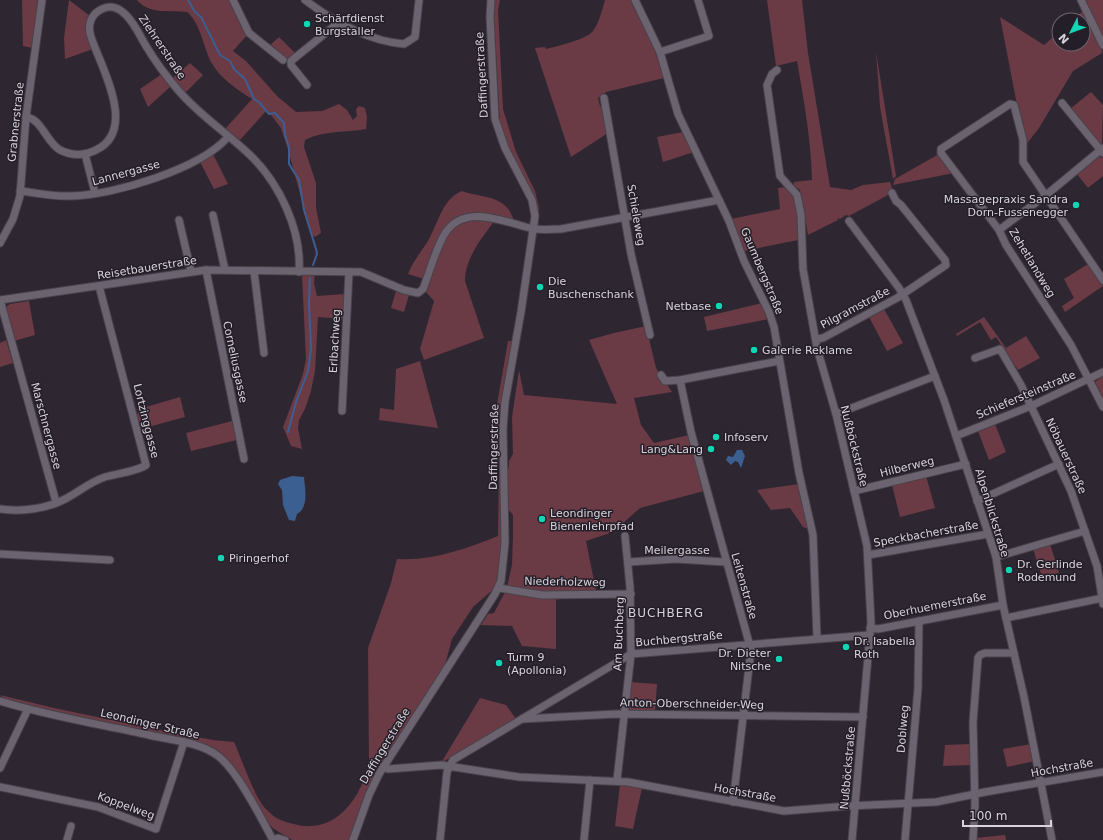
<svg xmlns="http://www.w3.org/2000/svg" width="1103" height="840" viewBox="0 0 1103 840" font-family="'DejaVu Sans',sans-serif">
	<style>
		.green { fill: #6a3a45 }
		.water { fill: #3c5f92 }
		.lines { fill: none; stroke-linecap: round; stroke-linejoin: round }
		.stream { stroke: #3c5f92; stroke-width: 2 }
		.minor-casing { stroke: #48434b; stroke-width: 9 }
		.minor { stroke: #6b6470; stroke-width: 7 }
		.poi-dot { fill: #11d5b4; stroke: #241e28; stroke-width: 1.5 }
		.labels { text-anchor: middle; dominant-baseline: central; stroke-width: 3; stroke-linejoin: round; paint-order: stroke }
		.poi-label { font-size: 11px; fill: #d8d4db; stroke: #241e28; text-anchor: start }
		.street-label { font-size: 11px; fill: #d8d4db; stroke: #241e28 }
		.neighbourhood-label { font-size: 12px; letter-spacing: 1px; fill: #d8d4db; stroke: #241e28 }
	</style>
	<rect width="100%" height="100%" fill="#2e2732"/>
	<g class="green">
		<polygon points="22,0 39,0 33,48 23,46"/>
		<polygon points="69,0 90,16 86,26 93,49 65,59 64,38"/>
		<path d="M 137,0 L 229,0 L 241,26 L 248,34 L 233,51 L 246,61 L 277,96 L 296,112 L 322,111 L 339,104 L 347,110 L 353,120 L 357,116 L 356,109 L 359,106 L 365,108 L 367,117 L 366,129 C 345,133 324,130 305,140 L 304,147 L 316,183 L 316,208 L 321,233 L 315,237 L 311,234 L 287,146 L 281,128 L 267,110 L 240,140 L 225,129 L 252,99 C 236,89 220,78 211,62 C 203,46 201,24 187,12 C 171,10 149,15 137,0 Z"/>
		<polygon points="495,0 500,0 498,10 503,109 516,152 535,191 539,208 539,226 536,200 507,144 500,125 494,16"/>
		<path d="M 605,0 L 632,0 L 657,53 L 664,78 L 606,92 L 598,98 L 600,106 L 603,108 L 608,133 L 571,157 L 535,48 L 545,47 L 546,49 C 558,46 579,41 590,34 C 598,28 602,10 605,0 Z"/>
		<path d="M 767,0 L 802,0 L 808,53 L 830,187 L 851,190 L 863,185 L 890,182 L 893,191 L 888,195 L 849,216 L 846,215 L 840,219 L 837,218 L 838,220 L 808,235 L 800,190 L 794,186 L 794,182 L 812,180 C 811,140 804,101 797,61 L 776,66 Z"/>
		<polygon points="1084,0 1103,0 1103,38"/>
		<polygon points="1083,11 1101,45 1102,53 1073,71 1039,128 1025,146 1000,17 1044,45 1059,32 1059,44 1083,44 1083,20 1072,20"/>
		<polygon points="279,37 296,54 289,59 285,60 268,47"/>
		<polygon points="876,52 896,176 893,179 880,107"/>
		<polygon points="190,63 203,75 185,93 173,78"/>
		<polygon points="162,74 171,86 148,107 140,89"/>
		<polygon points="1091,92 1103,105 1102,144 1098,143 1070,109"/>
		<polygon points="683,132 694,152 663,162 657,137"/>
		<polygon points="212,152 228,184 214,189 199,160"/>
		<polygon points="939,154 954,173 893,185 895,179"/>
		<polygon points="1099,157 1103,158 1103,176 1088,188 1077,174"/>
		<polygon points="786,187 794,193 798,216 798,240 744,251 731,219 780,209 778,188"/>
		<path d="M 462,191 C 484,199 506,194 514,221 L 485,214 L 456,220 L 424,279 L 408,274 C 413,261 422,251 429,239 C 438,223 443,198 462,191 Z"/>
		<path d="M 474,218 L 495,220 C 482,238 465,258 465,281 L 484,338 L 424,360 L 420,349 L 434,301 L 426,292 L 426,288 L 443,241 L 457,225 Z"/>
		<polygon points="1088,264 1103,286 1065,312 1062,306 1074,298 1064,279"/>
		<polygon points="315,273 314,283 317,296 345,294 344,319 318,317 315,371 311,391 305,409 299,420 298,428 302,449 291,446 283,427 303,374 306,359 302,275"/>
		<polygon points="396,291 409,295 404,312 391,308"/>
		<polygon points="29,301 35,335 14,341 6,307 10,304"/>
		<polygon points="762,303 769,319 707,331 704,317"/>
		<polygon points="884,309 903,343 887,351 869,317"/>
		<polygon points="984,317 1006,348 1026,336 1040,358 1018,370 996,337 991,340 980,322 957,336 956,334"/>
		<polygon points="646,326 656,368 672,392 634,398 641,425 654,443 689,435 704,491 640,508 613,532 586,541 596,591 541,593 507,587 512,565 513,536 513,515 508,509 507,469 509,467 509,461 513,454 512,417 519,370 524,395 617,404 589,340 614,333"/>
		<polygon points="6,340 13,363 0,367 0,343"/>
		<path d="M 508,341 L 512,341 L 502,402 L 503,548 L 501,570 L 496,587 L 473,607 L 452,639 L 445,665 L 376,772 L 350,840 L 292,840 L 274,829 L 266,821 C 253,799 241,769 220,752 C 211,746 201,744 191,740 L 22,704 L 5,699 L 0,695 L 54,708 L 164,731 L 213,740 L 234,742 C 242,759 254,798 267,810 C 274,818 283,822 294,824 C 335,836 363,797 369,760 L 368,648 L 391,583 L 397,559 C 433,561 465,549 498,536 L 499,466 L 494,437 L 495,416 Z"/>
		<polygon points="420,361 438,428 379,420 380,408 394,410 396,369"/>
		<polygon points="1103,376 1103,399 1095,382"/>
		<polygon points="180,397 185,417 141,429 137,414 139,413 138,410 136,410"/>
		<polygon points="232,421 237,440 191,451 186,433"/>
		<polygon points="995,424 1006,452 989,460 978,431"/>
		<polygon points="926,476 935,508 900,517 892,485"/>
		<polygon points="799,484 809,529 803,527 790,508 771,510 757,490"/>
		<polygon points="1050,544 1059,573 1042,577 1033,549"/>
		<polygon points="505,592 556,598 556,649 522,646 512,626 481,625 488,614 494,613"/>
		<polygon points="630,682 657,684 655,712 629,712 626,708"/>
		<polygon points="480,698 506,705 516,719 441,763"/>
		<polygon points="970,744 970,765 943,766 945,745"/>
		<polygon points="1031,744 1035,761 1007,767 1003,749"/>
		<polygon points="620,785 642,788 633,829 615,826"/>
		<polygon points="1005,835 1006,840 975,840 975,838"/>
	</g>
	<g class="water">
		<polygon points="737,450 742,450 745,456 741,468 738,462 735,461 731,465 726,460 728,456 733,457"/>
		<path d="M 292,476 L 304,477 C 305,489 309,508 297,514 L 295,521 L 289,520 L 283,505 L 282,490 L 278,484 L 280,480 Z"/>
	</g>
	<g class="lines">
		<g class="stream">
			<polyline points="188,0 195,12 201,17 220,55 230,61 234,69 245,79 254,99 259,102 269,114 275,113 284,123 285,135 289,147 289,164 299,180 304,210 316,249 317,254 313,265"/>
			<polyline points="288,432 296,402 308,371 311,349 309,303 310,278"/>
		</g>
		<g class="minor-casing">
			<g id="minor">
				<polyline points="233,0 249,33 283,60"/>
				<path d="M 305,0 C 334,22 367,41 404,44 L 415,37 L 419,0"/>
				<polyline points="635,0 660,52 678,114 729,221 744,261 769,312 774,327 799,473 813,535 817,638"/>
				<polyline points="1081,0 1103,45"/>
				<polyline points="660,52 709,36 698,0"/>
				<polyline points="777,70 772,74 767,85 780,176 797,195 801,215 803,269 817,348 836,414 867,546 871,622 852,840"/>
				<polyline points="307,85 291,65 291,61 338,23"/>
				<polyline points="604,98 631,254 650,335"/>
				<polyline points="1062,103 1103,153"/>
				<path d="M 26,117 C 42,119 46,142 60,150 C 72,156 84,156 96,150 C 138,130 101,67 91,37 C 87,25 91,14 102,9 C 111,4 120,9 126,15 C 135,24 140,36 146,46 C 155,61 166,76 178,90 C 199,115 226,132 250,155 C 279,183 302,230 299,272"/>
				<polyline points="85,154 95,193"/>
				<path d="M 20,191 C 38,193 54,197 72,196 C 114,195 200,169 228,137"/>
				<polyline points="213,215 225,270"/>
				<polyline points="179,220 191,271"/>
				<polyline points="849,221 899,288 906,300 944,400 996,557 1003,605 1024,697 1052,840"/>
				<polyline points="999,230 1045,196 1103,148"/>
				<polyline points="0,243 13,219 20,196 26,117 42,0"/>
				<polyline points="206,270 244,459"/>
				<polyline points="254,271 264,353"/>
				<polyline points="1103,280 1023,162 1023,140 1014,105 1010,104 941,149 941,153 999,230 1006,245 1071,345 1103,407"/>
				<polyline points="816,339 823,338 897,298 946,265 945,260 901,205 896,201 892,193"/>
				<polyline points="975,358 1000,349 1021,385 1071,491 1097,566 1103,604"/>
				<polyline points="661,375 665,381 680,380 779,361"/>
				<polyline points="680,380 691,432 751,650 733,802"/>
				<polyline points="342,411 349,272"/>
				<polyline points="836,414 935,376"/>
				<polyline points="956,436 1031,406 1103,372"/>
				<polyline points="854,491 966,464"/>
				<polyline points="977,501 1059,464"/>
				<path d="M 56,502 L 0,300 L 206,270 L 361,272 L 404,290 L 418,293 L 423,289 C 430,271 435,251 444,235 C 464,201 506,223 534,229 C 543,230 552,229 561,229 L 719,200"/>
				<path d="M 0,509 C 21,512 48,509 67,498 C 80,491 90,482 105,477 C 115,474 139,471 146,465 L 99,286"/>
				<polyline points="0,554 110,560"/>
				<polyline points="868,555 988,534"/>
				<polyline points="996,557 1085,531"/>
				<polyline points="629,562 676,559 725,562"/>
				<polyline points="499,588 542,595 631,594"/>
				<polyline points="1006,618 1103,598"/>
				<polyline points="870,628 878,629 1003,605"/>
				<path d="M 0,701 C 49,716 99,724 149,735 C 171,740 200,742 218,756 C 237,770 261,818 273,840"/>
				<polyline points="522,719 616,714 863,717"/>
				<polyline points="383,767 388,769 441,765 519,777 628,782 784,811 848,806 936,802 985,792 1103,772"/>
				<polyline points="0,768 28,709"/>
				<polyline points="617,780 631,654 630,587 625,536"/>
				<polyline points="0,787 98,807 156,829 184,742"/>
				<polyline points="67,840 71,826"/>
				<polyline points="273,840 278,838 285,840"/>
				<polyline points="353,840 369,795 379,774 495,594 501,581 505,543 503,429 505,402 521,312 535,216 532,200 505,148 495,119 490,17 491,0"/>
				<polyline points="440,840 447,772 453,760 631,654 870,635"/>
				<polyline points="584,840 590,780"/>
				<polyline points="905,840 918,688 919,621"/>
				<polyline points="973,840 975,804 973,722 978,658 980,655 985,653 1014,653"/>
			</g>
		</g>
		<use href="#minor" class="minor"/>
	</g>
	<g class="poi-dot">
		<circle cx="307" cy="24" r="4"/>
		<circle cx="1076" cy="205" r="4"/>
		<circle cx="540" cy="287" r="4"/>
		<circle cx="719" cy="306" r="4"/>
		<circle cx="754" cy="350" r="4"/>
		<circle cx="716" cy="437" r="4"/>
		<circle cx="711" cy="449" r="4"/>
		<circle cx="542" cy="519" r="4"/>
		<circle cx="221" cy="558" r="4"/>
		<circle cx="1009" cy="570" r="4"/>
		<circle cx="846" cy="647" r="4"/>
		<circle cx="779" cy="659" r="4"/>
		<circle cx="499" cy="663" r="4"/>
	</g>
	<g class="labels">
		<g class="poi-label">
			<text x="315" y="18">Schärfdienst<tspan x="315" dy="13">Burgstaller</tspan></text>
			<text x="1068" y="199" text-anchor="end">Massagepraxis Sandra<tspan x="1068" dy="13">Dorn-Fussenegger</tspan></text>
			<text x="548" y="281">Die<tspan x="548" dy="13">Buschenschank</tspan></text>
			<text x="711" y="306" text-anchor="end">Netbase</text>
			<text x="762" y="350">Galerie Reklame</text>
			<text x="724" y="437">Infoserv</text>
			<text x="703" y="449" text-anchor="end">Lang&amp;Lang</text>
			<text x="550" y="513">Leondinger<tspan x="550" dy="13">Bienenlehrpfad</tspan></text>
			<text x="229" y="558">Piringerhof</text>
			<text x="1017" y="564">Dr. Gerlinde<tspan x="1017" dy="13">Rodemund</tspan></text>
			<text x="854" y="641">Dr. Isabella<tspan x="854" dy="13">Roth</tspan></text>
			<text x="771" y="653" text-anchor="end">Dr. Dieter<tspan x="771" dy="13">Nitsche</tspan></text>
			<text x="507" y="657">Turm 9<tspan x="507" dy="13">(Apollonia)</tspan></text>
		</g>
		<g class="street-label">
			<text transform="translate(162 47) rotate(56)">Ziehrerstraße</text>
			<text transform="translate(482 75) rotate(-93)">Daffingerstraße</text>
			<text transform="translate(16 122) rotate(-84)">Grabnerstraße</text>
			<text transform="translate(126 173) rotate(-15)">Lannergasse</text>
			<text transform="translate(636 215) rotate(80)">Schieleweg</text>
			<text transform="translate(1032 263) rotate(59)">Zehetlandweg</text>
			<text transform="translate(147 268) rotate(-9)">Reisetbauerstraße</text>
			<text transform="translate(762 271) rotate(67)">Gaumbergstraße</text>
			<text transform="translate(855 308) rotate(-28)">Pilgramstraße</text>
			<text transform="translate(335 341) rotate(-87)">Erlbachweg</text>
			<text transform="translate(235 362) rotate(78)">Corneliusgasse</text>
			<text transform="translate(1026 395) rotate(-23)">Schiefersteinstraße</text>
			<text transform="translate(146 421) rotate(76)">Lortzinggasse</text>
			<text transform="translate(46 426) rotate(75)">Marschnergasse</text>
			<text transform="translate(854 446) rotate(76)">Nußböckstraße</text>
			<text transform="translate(494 447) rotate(-89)">Daffingerstraße</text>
			<text transform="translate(1066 456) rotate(65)">Nöbauerstraße</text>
			<text transform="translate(907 467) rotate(-14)">Hilberweg</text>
			<text transform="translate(992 513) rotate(73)">Alpenblickstraße</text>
			<text transform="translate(926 534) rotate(-10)">Speckbacherstraße</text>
			<text x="677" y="550">Meilergasse</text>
			<text transform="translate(565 582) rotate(1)">Niederholzweg</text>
			<text transform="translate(744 586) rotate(74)">Leitenstraße</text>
			<text transform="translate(935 606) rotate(-11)">Oberhuemerstraße</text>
			<text transform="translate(619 634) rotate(-88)">Am Buchberg</text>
			<text transform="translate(679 639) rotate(-5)">Buchbergstraße</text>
			<text transform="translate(692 704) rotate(1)">Anton-Oberschneider-Weg</text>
			<text transform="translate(150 724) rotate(13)">Leondinger Straße</text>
			<text transform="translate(903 729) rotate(-85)">Doblweg</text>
			<text transform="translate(385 746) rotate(-59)">Daffingerstraße</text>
			<text transform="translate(848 768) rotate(-85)">Nußböckstraße</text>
			<text transform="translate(1062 768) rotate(-10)">Hochstraße</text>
			<text transform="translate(745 793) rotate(10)">Hochstraße</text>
			<text transform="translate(126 806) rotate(20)">Koppelweg</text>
		</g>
		<g class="neighbourhood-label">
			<text x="666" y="613">BUCHBERG</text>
		</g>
	</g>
	<g transform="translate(1071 32) rotate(228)"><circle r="19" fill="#241e28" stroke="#6c6770"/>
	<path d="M0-3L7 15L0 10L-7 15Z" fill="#11d5b4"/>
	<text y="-6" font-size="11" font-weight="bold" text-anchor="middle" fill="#d8d4db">N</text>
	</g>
	<path d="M963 820v6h88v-6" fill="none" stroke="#d8d4db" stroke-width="2"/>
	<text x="969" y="820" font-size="12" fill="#d8d4db" stroke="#241e28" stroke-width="3" paint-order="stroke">100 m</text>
</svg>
